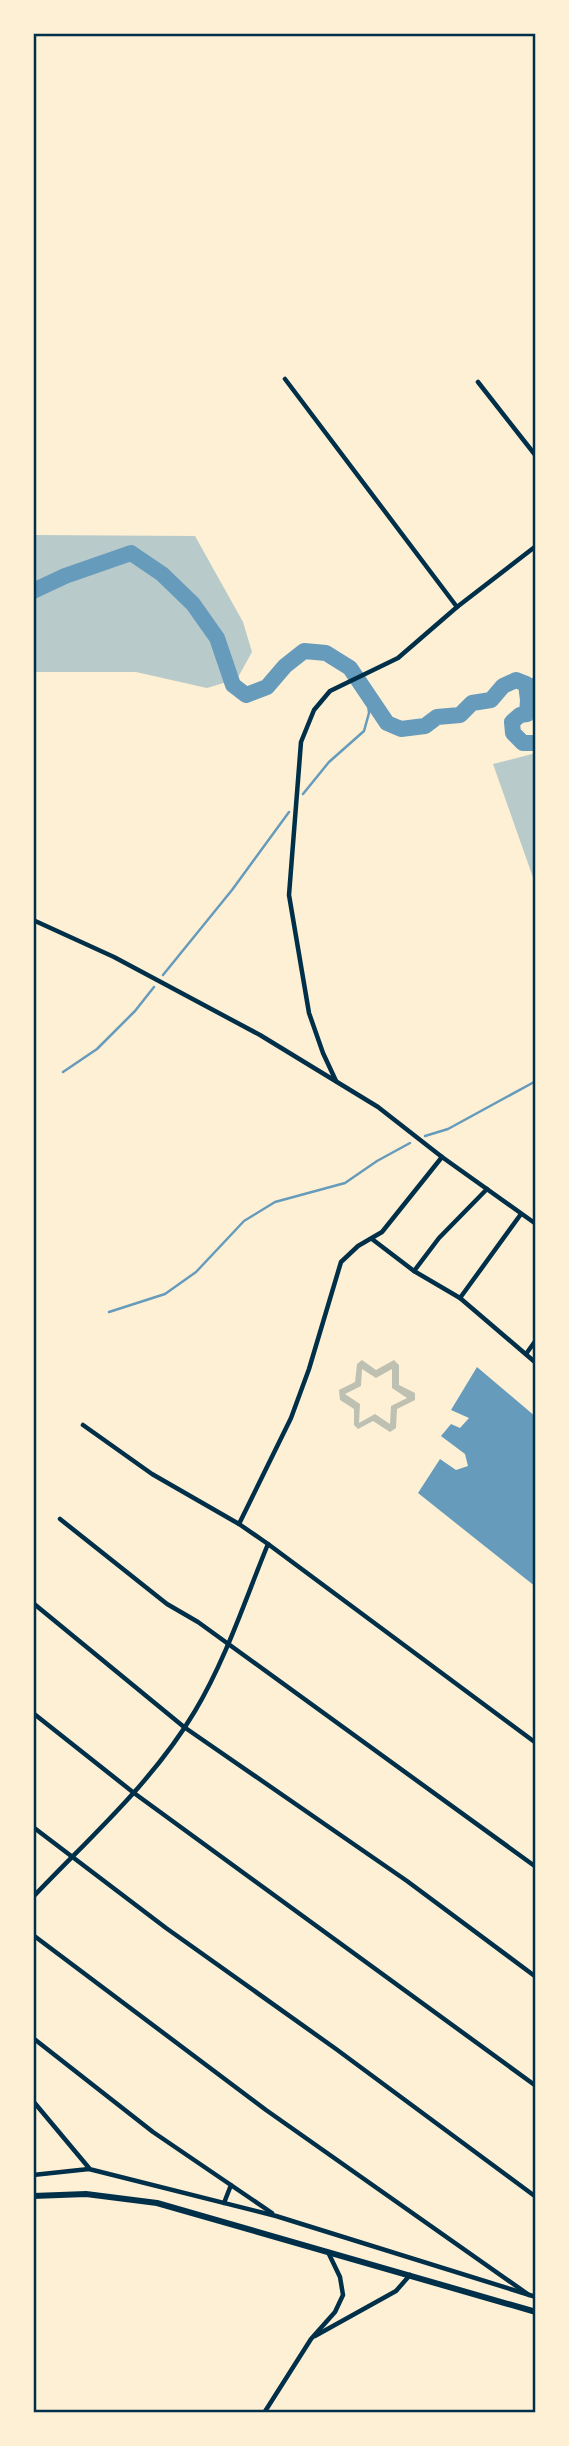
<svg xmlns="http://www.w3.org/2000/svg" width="569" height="2446" viewBox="0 0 569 2446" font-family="Helvetica,sans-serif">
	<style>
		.green { fill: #b9caca }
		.water { fill: #669bbc }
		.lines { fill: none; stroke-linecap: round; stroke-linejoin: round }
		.stream { stroke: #669bbc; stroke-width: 2.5 }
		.river { stroke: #669bbc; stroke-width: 16 }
		.building { fill: #bec0b2; fill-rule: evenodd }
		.minor { stroke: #003049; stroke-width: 4.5 }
		.primary { stroke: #003049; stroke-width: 6 }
		.neatline { fill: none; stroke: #003049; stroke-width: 2.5 }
	</style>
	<rect width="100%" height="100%" fill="#fdf0d5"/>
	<g class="green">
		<polygon points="33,535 195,536 243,622 252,652 237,679 207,688 136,672 33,672"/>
		<polygon points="536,753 536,886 493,764"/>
	</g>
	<polygon class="water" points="477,1367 536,1417 536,1471 533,1471 536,1483 536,1587 418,1493 440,1459 456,1470 468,1466 465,1454 441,1436 451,1424 460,1428 469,1418 451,1410"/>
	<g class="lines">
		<g class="stream">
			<polyline points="526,684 536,677"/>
			<polyline points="303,794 329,762 364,731 369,713 367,693"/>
			<polyline points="163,975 232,890 289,812"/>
			<polyline points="63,1072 97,1049 135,1011 154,987"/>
			<polyline points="425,1136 448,1129 536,1081"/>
			<polyline points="109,1312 165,1294 196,1272 244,1221 275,1202 345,1183 377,1161 410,1143"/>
		</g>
		<polyline class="river" points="33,591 65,576 131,553 162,574 193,604 217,638 233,685 246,695 267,687 285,666 304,651 326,653 350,668 387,723 401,729 425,726 437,717 460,715 472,703 491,700 503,686 516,680 526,684 528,700 527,714 520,715 512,722 513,733 523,743 536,743"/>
	</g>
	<path class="building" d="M 362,1360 L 376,1370 L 394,1360 L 399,1365 L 399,1385 L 415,1393 L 415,1400 L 397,1409 L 396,1428 L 390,1432 L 373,1421 L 358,1429 L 354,1425 L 354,1409 L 340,1400 L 339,1390 L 355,1382 L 357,1364 ZM 362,1369 L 376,1378 L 392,1369 L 392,1388 L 407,1398 L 391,1406 L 390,1424 L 375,1414 L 359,1423 L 360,1404 L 345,1394 L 361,1386 Z"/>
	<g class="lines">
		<g class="minor">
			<polyline points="285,379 457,607"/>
			<polyline points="478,382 536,456"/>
			<polyline points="33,920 114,957 260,1035 378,1107 442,1157 536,1224"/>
			<polyline points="336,1081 323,1053 309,1013 289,895 301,742 314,710 330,691 398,658 457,607 536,546"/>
			<polyline points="372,1239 414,1271 460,1298 536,1363"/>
			<polyline points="414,1271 439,1238 487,1189"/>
			<polyline points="460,1298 521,1214"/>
			<polyline points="526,1354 536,1340"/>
			<polyline points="83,1425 152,1474 239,1524 268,1544 536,1743"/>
			<polyline points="60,1519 167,1604 198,1622 536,1867"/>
			<polyline points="239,1524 291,1418 309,1369 341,1262 358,1246 382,1232 442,1157"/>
			<polyline points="33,1603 184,1727 407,1881 536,1977"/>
			<polyline points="33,1713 134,1793 536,2086"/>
			<polyline points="33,1827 166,1928 336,2049 536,2197"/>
			<path d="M 33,1897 C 89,1838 153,1782 195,1711 C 226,1659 245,1600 268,1544"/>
			<polyline points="33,1935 266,2110 529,2295"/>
			<polyline points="33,2038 153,2132 272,2213"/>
			<polyline points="33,2101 89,2168"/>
			<polyline points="33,2175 89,2169 276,2216 536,2297"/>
			<polyline points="224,2203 231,2185"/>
			<polyline points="315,2336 396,2291 410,2275"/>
			<polyline points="264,2413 311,2339 335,2312 343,2295 340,2277 328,2252"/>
		</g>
		<polyline class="primary" points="33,2196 86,2194 157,2203 536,2312"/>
	</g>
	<rect width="569" height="2446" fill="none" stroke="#fdf0d5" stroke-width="70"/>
	<rect x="35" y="35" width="499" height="2376" class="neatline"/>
</svg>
